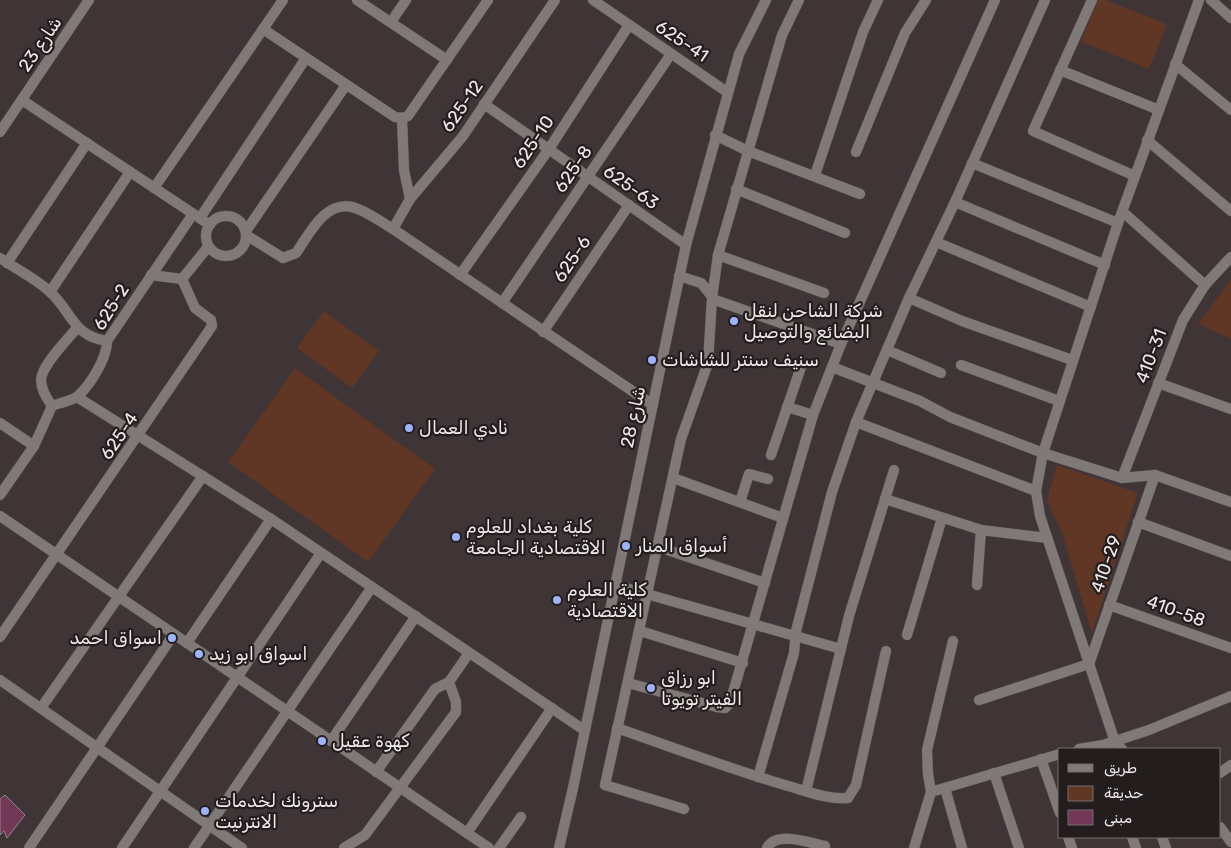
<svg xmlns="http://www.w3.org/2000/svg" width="1231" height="848" viewBox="0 0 1231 848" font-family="Rubik,Cairo,sans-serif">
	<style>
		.green { fill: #5f3724 }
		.building { fill: #733758; stroke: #93878c }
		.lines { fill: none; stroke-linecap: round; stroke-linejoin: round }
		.minor-casing { stroke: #5b5153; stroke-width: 11 }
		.tertiary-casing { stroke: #5b5153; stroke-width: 11 }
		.minor { stroke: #7f7978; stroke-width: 10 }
		.tertiary { stroke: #7f7978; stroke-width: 10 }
		.poi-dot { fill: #9db4fd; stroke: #231d1e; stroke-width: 2 }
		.labels { text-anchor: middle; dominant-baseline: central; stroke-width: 4.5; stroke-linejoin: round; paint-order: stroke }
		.street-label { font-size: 18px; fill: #efe8e9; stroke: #231d1e }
		.poi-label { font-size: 18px; fill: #efe8e9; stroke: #231d1e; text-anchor: start }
	</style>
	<rect width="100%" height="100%" fill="#3f3436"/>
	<g class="green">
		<polygon points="1098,0 1105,0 1167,24 1149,69 1081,42"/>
		<polygon points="1231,279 1231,339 1198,324"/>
		<polygon points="324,311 379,351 352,388 297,348"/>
		<polygon points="295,368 435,469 368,562 228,462"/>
		<polygon points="1057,465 1138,493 1092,633 1063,536 1047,500"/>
	</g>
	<polygon class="building" points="5,795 25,815 7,838 4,831 0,835 0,799"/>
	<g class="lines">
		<g class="minor-casing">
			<g id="minor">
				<polyline points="357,0 447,60"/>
				<polyline points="593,0 727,92"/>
				<polyline points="1092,0 1033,131 1135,176"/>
				<polyline points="1211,0 1231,18"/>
				<polyline points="391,22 406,0"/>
				<polyline points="263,29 395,117 402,118 408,116 488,0"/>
				<polyline points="1175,64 1231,110"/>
				<polyline points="1060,70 1159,110"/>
				<polyline points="22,100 210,225"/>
				<polyline points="484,104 686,245"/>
				<polyline points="402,118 404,170 410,199"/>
				<polyline points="715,135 748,151 860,194"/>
				<polyline points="1147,140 1231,211"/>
				<polyline points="856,152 905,33 926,0"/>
				<polyline points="972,163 1118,223"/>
				<polyline points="815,175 863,32 878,0"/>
				<polyline points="154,188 283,0"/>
				<polyline points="736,189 845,233"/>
				<polyline points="955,202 1105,265"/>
				<polyline points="1123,212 1205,285"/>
				<circle cx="226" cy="236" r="20"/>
				<polyline points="200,218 306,58"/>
				<polyline points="393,229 410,199 463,136 555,0"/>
				<polyline points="246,231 346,85"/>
				<path d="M 246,235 L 283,258 L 296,253 C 309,235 324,201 352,207 C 365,210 381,222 393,229 L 653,405"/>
				<polyline points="936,242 1091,307"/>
				<polyline points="718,255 824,293"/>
				<path d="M 0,258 C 16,269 35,278 49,291 C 72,311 72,336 107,341"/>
				<polyline points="7,263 87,143"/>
				<polyline points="460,275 549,149 629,25"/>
				<polyline points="679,276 701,283 715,300 841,344"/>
				<polyline points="182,279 208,247"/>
				<polyline points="50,292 130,172"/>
				<polyline points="909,298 962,321 1072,360"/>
				<polyline points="502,303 671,54"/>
				<polyline points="543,332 629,205"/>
				<polyline points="887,350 941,373"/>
				<polyline points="961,365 1059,401"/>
				<polyline points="832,367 920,401 950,417 1043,453 1122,478 1155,475 1231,502"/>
				<polyline points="1158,383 1231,409"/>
				<polyline points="77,397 271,519 584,730"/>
				<path d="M 52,406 C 47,398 41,390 41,380 C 41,366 68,339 77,328"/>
				<polyline points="787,407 813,415"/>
				<polyline points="856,422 1036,491"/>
				<polyline points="0,423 34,446"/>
				<polyline points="771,455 802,364"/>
				<polyline points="673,478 783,518"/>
				<polyline points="1122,478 1183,320 1205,285 1231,257"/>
				<path d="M 0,495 L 34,446 L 52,406 C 59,403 72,401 78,396 C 91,384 107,358 107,341 L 193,214"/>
				<polyline points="885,499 981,530 1047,538"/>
				<polyline points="740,502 749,474 768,479"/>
				<polyline points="0,516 489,848"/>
				<polyline points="1138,522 1231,556"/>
				<polyline points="659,547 765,583"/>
				<polyline points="615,585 841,649"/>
				<polyline points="977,585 981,530"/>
				<polyline points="1109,605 1231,648"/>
				<polyline points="640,631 743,663"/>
				<polyline points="907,635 942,518"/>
				<polyline points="0,637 212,326 211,320 195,308 182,279 151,275"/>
				<polyline points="187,643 271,519"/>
				<polyline points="0,680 242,848"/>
				<polyline points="628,683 717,707 725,708 730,703 813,415 841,344 995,0"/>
				<polyline points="979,700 1089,664 1155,475"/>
				<polyline points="41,708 203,476"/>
				<path d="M 617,728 C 674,748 730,769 788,786 C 806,791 829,800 848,798 L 856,785 L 886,651"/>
				<polyline points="331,741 416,616"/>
				<polyline points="1079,749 1103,745 1149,730 1231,696"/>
				<polyline points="1122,749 1115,742 1040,516 1036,491 1043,453 1118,223 1199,0"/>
				<polyline points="1041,759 1060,813"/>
				<polyline points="376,772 435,689 449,682 469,653"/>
				<polyline points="994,773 1019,848"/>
				<polyline points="1220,773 1231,765"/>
				<polyline points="758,777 794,653 796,631 832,492 856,422 909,298 955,202 1045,0"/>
				<polyline points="945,788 962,848"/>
				<polyline points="806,791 849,616 894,470"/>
				<polyline points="931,792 1060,754"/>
				<polyline points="684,809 605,785 681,439 708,363 712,298 718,255 782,35 799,0"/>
				<polyline points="1220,827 1231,842"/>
				<polyline points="467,833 552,708"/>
				<polyline points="1068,837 1072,848"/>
				<polyline points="1132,837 1136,848"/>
				<polyline points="1162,837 1166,848"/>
				<polyline points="29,848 174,634"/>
				<polyline points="122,848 321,553"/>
				<polyline points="194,848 372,587"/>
				<polyline points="344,848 365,835 456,712 456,702 449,682"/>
				<polyline points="499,848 521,817"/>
				<path d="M 767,848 C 776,830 810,843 825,846"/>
				<polyline points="914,848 931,792 928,774 927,750 953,641"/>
			</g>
		</g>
		<g class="tertiary-casing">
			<g id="tertiary">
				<polyline points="0,132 89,0"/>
				<polyline points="559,848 573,788 686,245 739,54 766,0"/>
			</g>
		</g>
		<use href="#minor" class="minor"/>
		<use href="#tertiary" class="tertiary"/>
	</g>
	<g class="poi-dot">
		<circle cx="734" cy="321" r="5"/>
		<circle cx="652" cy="360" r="5"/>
		<circle cx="409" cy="428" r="5"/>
		<circle cx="456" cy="537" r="5"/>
		<circle cx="626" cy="546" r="5"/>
		<circle cx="557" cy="600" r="5"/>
		<circle cx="172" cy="638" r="5"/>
		<circle cx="199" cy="654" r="5"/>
		<circle cx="651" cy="688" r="5"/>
		<circle cx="322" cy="741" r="5"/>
		<circle cx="205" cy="811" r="5"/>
	</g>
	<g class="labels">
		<g class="street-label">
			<text transform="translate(682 41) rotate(34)">625-41</text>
			<text transform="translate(40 44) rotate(-56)">شارع 23</text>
			<text transform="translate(462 106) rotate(-55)">625-12</text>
			<text transform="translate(533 142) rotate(-56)">625-10</text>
			<text transform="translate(573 169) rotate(-56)">625-8</text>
			<text transform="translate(631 187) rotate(35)">625-63</text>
			<text transform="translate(572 259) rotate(-56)">625-6</text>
			<text transform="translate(111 307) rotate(-58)">625-2</text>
			<text transform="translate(1151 356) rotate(-69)">410-31</text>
			<text transform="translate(633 417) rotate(-78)">شارع 28</text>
			<text transform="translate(119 436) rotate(-56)">625-4</text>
			<text transform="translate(1106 564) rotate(-71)">410-29</text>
			<text transform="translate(1176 611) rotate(20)">410-58</text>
		</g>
		<g class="poi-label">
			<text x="744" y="311">شركة الشاحن لنقل<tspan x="744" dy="21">البضائع والتوصيل</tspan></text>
			<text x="662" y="360">سنيف سنتر للشاشات</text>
			<text x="419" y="428">نادي العمال</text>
			<text x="466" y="527">كلية بغداد للعلوم<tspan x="466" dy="21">الاقتصادية الجامعة</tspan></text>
			<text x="636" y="546">أسواق المنار</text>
			<text x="567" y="590">كلية العلوم<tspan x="567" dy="21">الاقتصادية</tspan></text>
			<text x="162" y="638" text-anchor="end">اسواق احمد</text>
			<text x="209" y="654">اسواق ابو زيد</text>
			<text x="661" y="678">ابو رزاق<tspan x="661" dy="21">الفيتر تويوتا</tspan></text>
			<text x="332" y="741">كهوة عقيل</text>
			<text x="215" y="801">سترونك لخدمات<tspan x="215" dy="21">الانترنيت</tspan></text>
		</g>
	</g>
	<rect x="1058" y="748" width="162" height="90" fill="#231d1e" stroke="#756e6f"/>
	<rect x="1068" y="764" width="25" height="8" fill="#7f7978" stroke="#756e6f"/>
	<text x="1104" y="773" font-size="15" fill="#efe8e9">طريق</text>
	<rect x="1068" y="786" width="25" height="15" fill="#5f3724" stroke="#756e6f"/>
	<text x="1104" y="798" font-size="15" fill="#efe8e9">حديقة</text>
	<rect x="1068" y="810" width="25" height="15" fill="#733758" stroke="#756e6f"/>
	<text x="1104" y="823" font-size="15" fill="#efe8e9">مبنى</text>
</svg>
